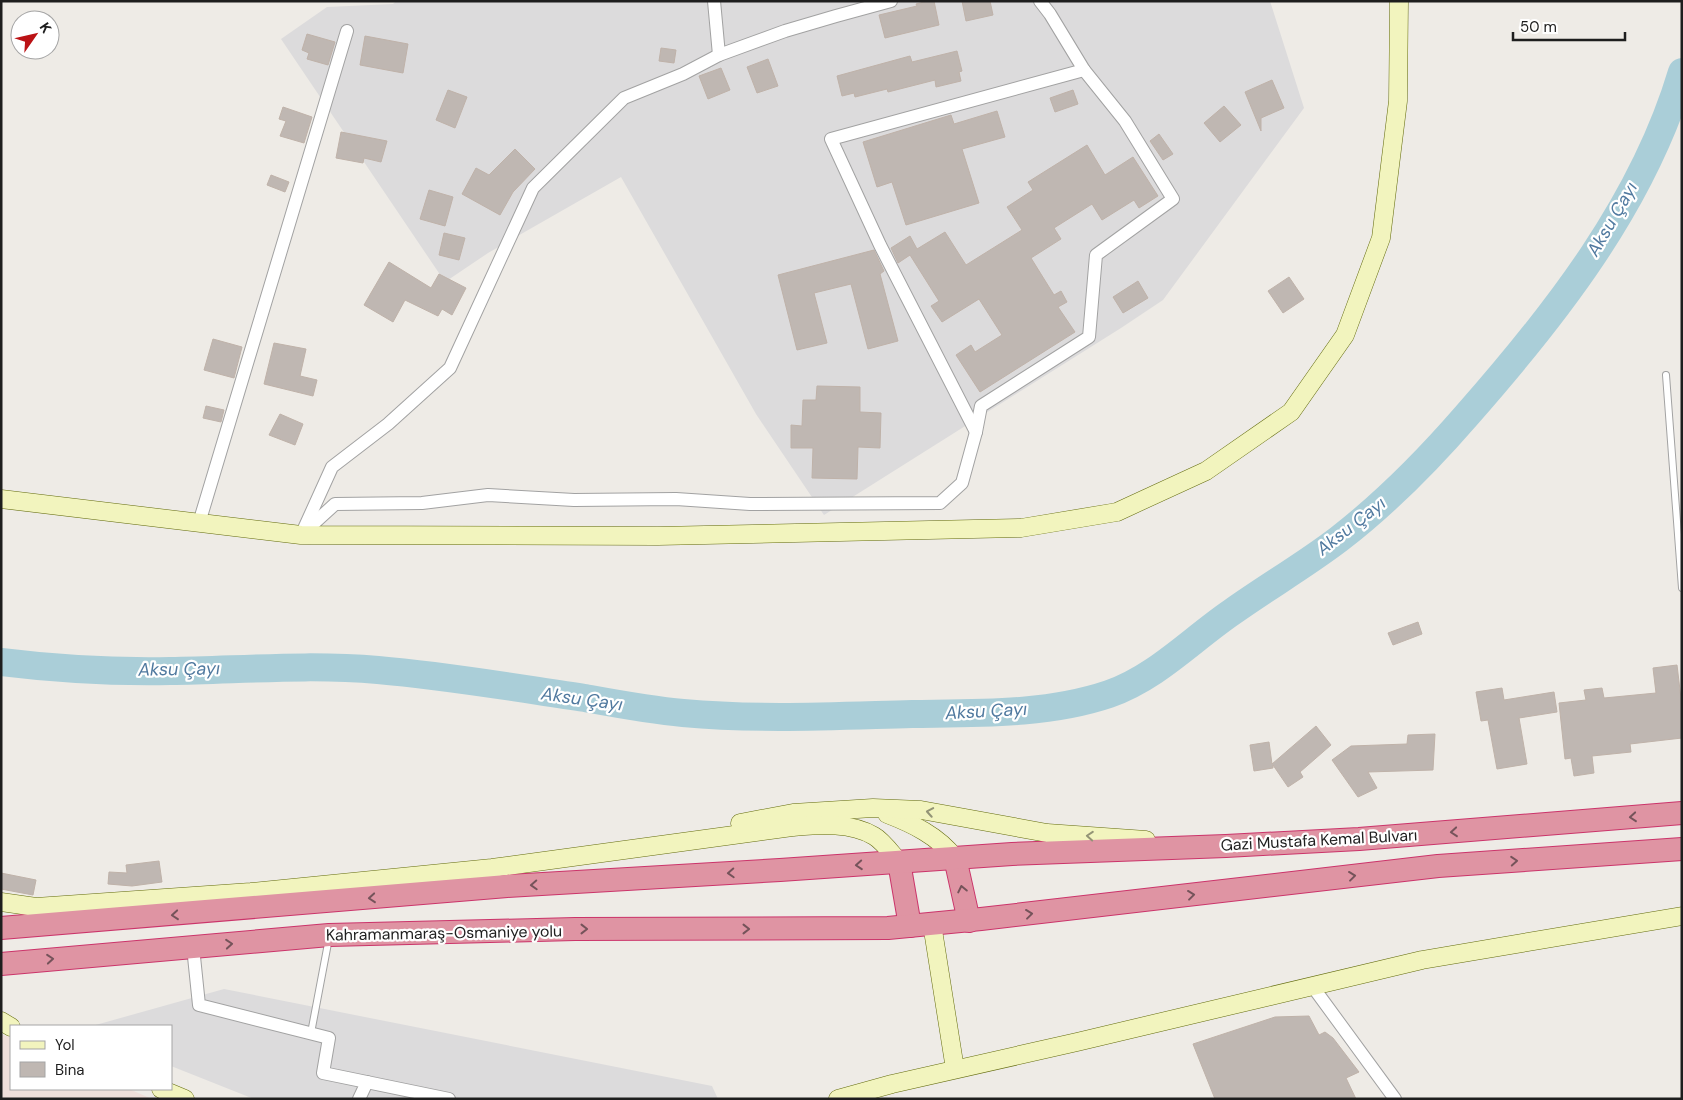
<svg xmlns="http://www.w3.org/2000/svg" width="1683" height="1100" viewBox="0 0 1683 1100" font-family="'DM Sans',sans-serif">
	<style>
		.residential { fill: #dcdbdc }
		.military { fill: #efdfda }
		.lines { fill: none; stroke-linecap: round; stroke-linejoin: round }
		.river { stroke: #aaced8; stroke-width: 28 }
		.building { fill: #bfb7b2; stroke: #bfb2a9 }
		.lane-casing { stroke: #a2a2a2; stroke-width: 8 }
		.street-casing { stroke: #a2a2a2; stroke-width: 14 }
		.secondary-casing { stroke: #646c0f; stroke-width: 19 }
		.highway-casing { stroke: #cb346a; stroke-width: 24 }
		.lane { stroke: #fff; stroke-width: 6 }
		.street { stroke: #fff; stroke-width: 12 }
		.secondary { stroke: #f2f4be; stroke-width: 18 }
		.highway { stroke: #df94a3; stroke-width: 22 }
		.oneway { stroke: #939476 }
		.oneway2 { stroke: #75535a }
		.labels { text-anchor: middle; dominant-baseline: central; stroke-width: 4.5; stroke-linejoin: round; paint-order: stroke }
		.street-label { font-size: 16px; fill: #1e1e1e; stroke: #fff }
		.water-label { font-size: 18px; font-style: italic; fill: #50799f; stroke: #fff }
	</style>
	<rect width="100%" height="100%" fill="#eeebe6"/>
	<g class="residential">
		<polygon points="396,1 1270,1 1304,108 1163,300 1121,328 824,515 756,414 621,177 488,253 445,282 281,39 327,7 393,4"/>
		<polygon points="224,989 712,1086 718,1099 254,1099 171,1066 171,1026 92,1026"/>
	</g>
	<polygon class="military" points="1,1034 11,1038 11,1089 129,1089 152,1099 1,1099"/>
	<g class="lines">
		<path class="river" d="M 1,662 C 57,669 114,672 170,671 C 240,670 309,664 378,670 C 448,676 517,688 585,698 C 618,704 650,710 683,713 C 760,720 835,716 912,714 C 977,713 1047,715 1109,694 C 1157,677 1191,640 1232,612 C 1267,587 1305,565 1339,539 C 1387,502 1428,460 1467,415 C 1556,314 1643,203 1682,72"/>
	</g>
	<g class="building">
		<polygon points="928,1 934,1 939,25 885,38 879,15 917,6 916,4"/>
		<polygon points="962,1 990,1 993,15 966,21"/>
		<polygon points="307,34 335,42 328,65 307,59 309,53 302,50"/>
		<polygon points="365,36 408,44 403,73 360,65"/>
		<polygon points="661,48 676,50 674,63 659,61"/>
		<polygon points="957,51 962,71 959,72 961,81 936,87 935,80 888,92 887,89 855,97 854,93 842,96 837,76 910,56 912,62"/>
		<polygon points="768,59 778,86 757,93 747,67"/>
		<polygon points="721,68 730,90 708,99 699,76"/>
		<polygon points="1272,80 1284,108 1261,118 1261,131 1245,92"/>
		<polygon points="448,90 467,97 455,128 436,120"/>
		<polygon points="1073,90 1078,104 1055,112 1050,98"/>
		<polygon points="1224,106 1241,125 1220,142 1204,123"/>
		<polygon points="283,107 312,117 304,143 280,136 286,121 279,119"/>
		<polygon points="997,111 1005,137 962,149 979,203 906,225 892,182 877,187 863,142 951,115 954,124"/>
		<polygon points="341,132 387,141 381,162 364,158 363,163 336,158"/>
		<polygon points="1159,134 1173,154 1163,160 1150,141"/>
		<polygon points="1087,145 1105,175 1133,157 1158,196 1139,208 1134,200 1102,220 1092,204 1054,228 1061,239 1031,258 1054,295 1061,291 1067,302 1058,307 1075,332 980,392 956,355 971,345 975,352 1002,335 979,299 942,322 931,306 939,301 910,255 898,263 891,248 910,236 917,249 945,232 966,265 1022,230 1007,207 1033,190 1028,182"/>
		<polygon points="515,149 535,169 513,192 500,215 462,194 476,168 489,175"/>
		<polygon points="271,175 289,182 285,192 267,185"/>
		<polygon points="429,190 453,197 445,226 420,219"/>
		<polygon points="444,233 465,238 459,260 439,255"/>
		<polygon points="874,250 884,271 880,274 898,341 868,349 851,284 814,293 827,343 797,350 778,275"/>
		<polygon points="389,262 431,288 439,274 466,288 452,315 442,309 438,316 405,300 393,322 364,305"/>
		<polygon points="1289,277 1304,299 1283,313 1268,291"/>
		<polygon points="1138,281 1148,298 1123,313 1113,297"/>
		<polygon points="213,339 242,347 234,378 204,370"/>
		<polygon points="274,343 306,349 300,376 317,380 313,396 264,384"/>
		<polygon points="817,386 860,387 860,412 881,413 880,448 858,447 857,479 812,478 813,448 791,448 791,425 802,426 803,400 816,400"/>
		<polygon points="206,406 224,410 221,422 203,418"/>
		<polygon points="280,414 303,424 295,445 269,435"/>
		<polygon points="1418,622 1422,634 1393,645 1388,633"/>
		<polygon points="1677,665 1682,707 1682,738 1630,744 1631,752 1592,756 1594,773 1574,776 1571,758 1565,759 1559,703 1586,700 1584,690 1602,688 1604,698 1656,693 1653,668"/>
		<polygon points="1502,688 1504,700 1554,692 1557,712 1519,718 1527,764 1497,769 1488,720 1481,721 1476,692"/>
		<polygon points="1316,726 1331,745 1300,772 1303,777 1288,787 1273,765 1273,768 1254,771 1250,745 1269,742 1272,764"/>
		<polygon points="1435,734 1433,770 1368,772 1377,788 1358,797 1332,760 1351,746 1407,744 1408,735"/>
		<polygon points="159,861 162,882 132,886 108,884 109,872 127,873 126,865"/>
		<polygon points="1,873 36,880 33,895 1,889"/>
		<polygon points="1309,1016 1319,1035 1325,1032 1333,1038 1359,1072 1346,1078 1356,1099 1215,1099 1193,1044 1275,1017"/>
	</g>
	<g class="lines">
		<g class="lane-casing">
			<g id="lane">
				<polyline points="1666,375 1682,588"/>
				<polyline points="311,1033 329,938"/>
			</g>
		</g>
		<g class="street-casing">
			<g id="street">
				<polyline points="714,1 719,55"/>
				<polyline points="976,432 880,245 831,139 1084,70"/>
				<polyline points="199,523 347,31"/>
				<polyline points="303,531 332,467 388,424 450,368 533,188 624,98 683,74 719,55 785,31 836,16 891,1"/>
				<polyline points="301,535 335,504 422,503 488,495 574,500 676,499 750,504 940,503 962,483 976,432 981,406 1089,337 1096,255 1173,199 1125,121 1084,70 1050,14 1040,1"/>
				<polyline points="193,947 199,1005 329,1038 323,1073 449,1099"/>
				<polyline points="1313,987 1395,1099"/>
				<polyline points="359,1099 367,1082"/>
			</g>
		</g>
		<g class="secondary-casing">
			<g id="secondary">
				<polyline points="1,499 301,535 658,536 1021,528 1117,512 1206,471 1291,412 1345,335 1381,238 1398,101 1399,1"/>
				<path d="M 887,814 C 913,824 938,836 955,858"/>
				<polyline points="740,823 793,813 873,808 921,810 1047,833 1146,840"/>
				<path d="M 1,902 L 36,907 L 251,892 L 492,868 L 792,827 C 819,825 850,822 874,836 C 883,841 892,854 899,862"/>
				<polyline points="932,924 955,1069"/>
				<polyline points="1,1021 11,1027"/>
				<polyline points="161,1089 185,1099"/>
				<polyline points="838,1099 892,1084 1077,1042 1422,960 1682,916"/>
			</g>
		</g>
		<g class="highway-casing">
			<g id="highway">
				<polyline points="955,858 969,921"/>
				<polyline points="899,862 910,926"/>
				<polyline points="1,928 507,886 780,870 1012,854 1226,846 1359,839 1682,813"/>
				<polyline points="1,964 329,935 575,929 888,928 981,919 1438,866 1682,849"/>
			</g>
		</g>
		<use href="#lane" class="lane"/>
		<use href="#street" class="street"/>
		<use href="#secondary" class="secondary"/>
		<use href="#highway" class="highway"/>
	</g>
	<defs><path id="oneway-chevron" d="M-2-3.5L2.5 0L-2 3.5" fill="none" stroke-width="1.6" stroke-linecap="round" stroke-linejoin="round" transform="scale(1.25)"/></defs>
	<g class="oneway">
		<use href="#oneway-chevron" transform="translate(930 812) rotate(-170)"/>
		<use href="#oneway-chevron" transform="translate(1090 836) rotate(-176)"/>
	</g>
	<g class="oneway2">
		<use href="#oneway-chevron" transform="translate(1633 817) rotate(175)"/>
		<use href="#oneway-chevron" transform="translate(1454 832) rotate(175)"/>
		<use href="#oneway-chevron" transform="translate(1514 861) rotate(-4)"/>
		<use href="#oneway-chevron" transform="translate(859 865) rotate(176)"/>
		<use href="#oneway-chevron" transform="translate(731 873) rotate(177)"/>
		<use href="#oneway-chevron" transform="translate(1352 876) rotate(-7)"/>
		<use href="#oneway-chevron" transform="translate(534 885) rotate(177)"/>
		<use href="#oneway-chevron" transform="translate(962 889) rotate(-102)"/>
		<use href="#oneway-chevron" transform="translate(1191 895) rotate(-7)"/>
		<use href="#oneway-chevron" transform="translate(372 898) rotate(175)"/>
		<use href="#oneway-chevron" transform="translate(1029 914) rotate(-7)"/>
		<use href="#oneway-chevron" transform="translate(175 915) rotate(175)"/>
		<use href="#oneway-chevron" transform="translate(584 929)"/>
		<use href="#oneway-chevron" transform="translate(746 929)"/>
		<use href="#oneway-chevron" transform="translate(229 944) rotate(-5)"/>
		<use href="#oneway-chevron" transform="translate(50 959) rotate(-5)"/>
	</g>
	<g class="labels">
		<g class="street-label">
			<text transform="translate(1319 840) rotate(-3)">Gazi Mustafa Kemal Bulvarı</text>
			<text transform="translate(444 933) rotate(-1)">Kahramanmaraş-Osmaniye yolu</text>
		</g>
		<g class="water-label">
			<text transform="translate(1612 219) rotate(-60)">Aksu Çayı</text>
			<text transform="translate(1351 526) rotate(-38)">Aksu Çayı</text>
			<text transform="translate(179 669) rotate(-1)">Aksu Çayı</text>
			<text transform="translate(582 699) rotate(8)">Aksu Çayı</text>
			<text transform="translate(986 711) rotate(-3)">Aksu Çayı</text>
		</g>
	</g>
	<rect width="1683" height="1100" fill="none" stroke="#1e1e1e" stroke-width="5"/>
	<rect x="10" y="1025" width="162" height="65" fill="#ffffff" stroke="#a5a5a5"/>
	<rect x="20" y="1041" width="25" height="8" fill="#f2f4be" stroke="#a5a5a5"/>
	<text x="55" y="1050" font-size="15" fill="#1e1e1e">Yol</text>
	<rect x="20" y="1062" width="25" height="15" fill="#bfb7b2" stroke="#a5a5a5"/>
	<text x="55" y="1075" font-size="15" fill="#1e1e1e">Bina</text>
	<g transform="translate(35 35) rotate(56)"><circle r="24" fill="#ffffff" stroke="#a5a5a5"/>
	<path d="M0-4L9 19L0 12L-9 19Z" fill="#bb1215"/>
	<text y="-8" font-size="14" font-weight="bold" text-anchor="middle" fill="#1e1e1e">K</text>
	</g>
	<path d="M1513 32v8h112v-8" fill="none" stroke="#1e1e1e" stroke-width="2.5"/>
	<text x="1520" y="32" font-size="15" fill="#1e1e1e" stroke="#ffffff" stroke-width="4" paint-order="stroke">50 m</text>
</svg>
